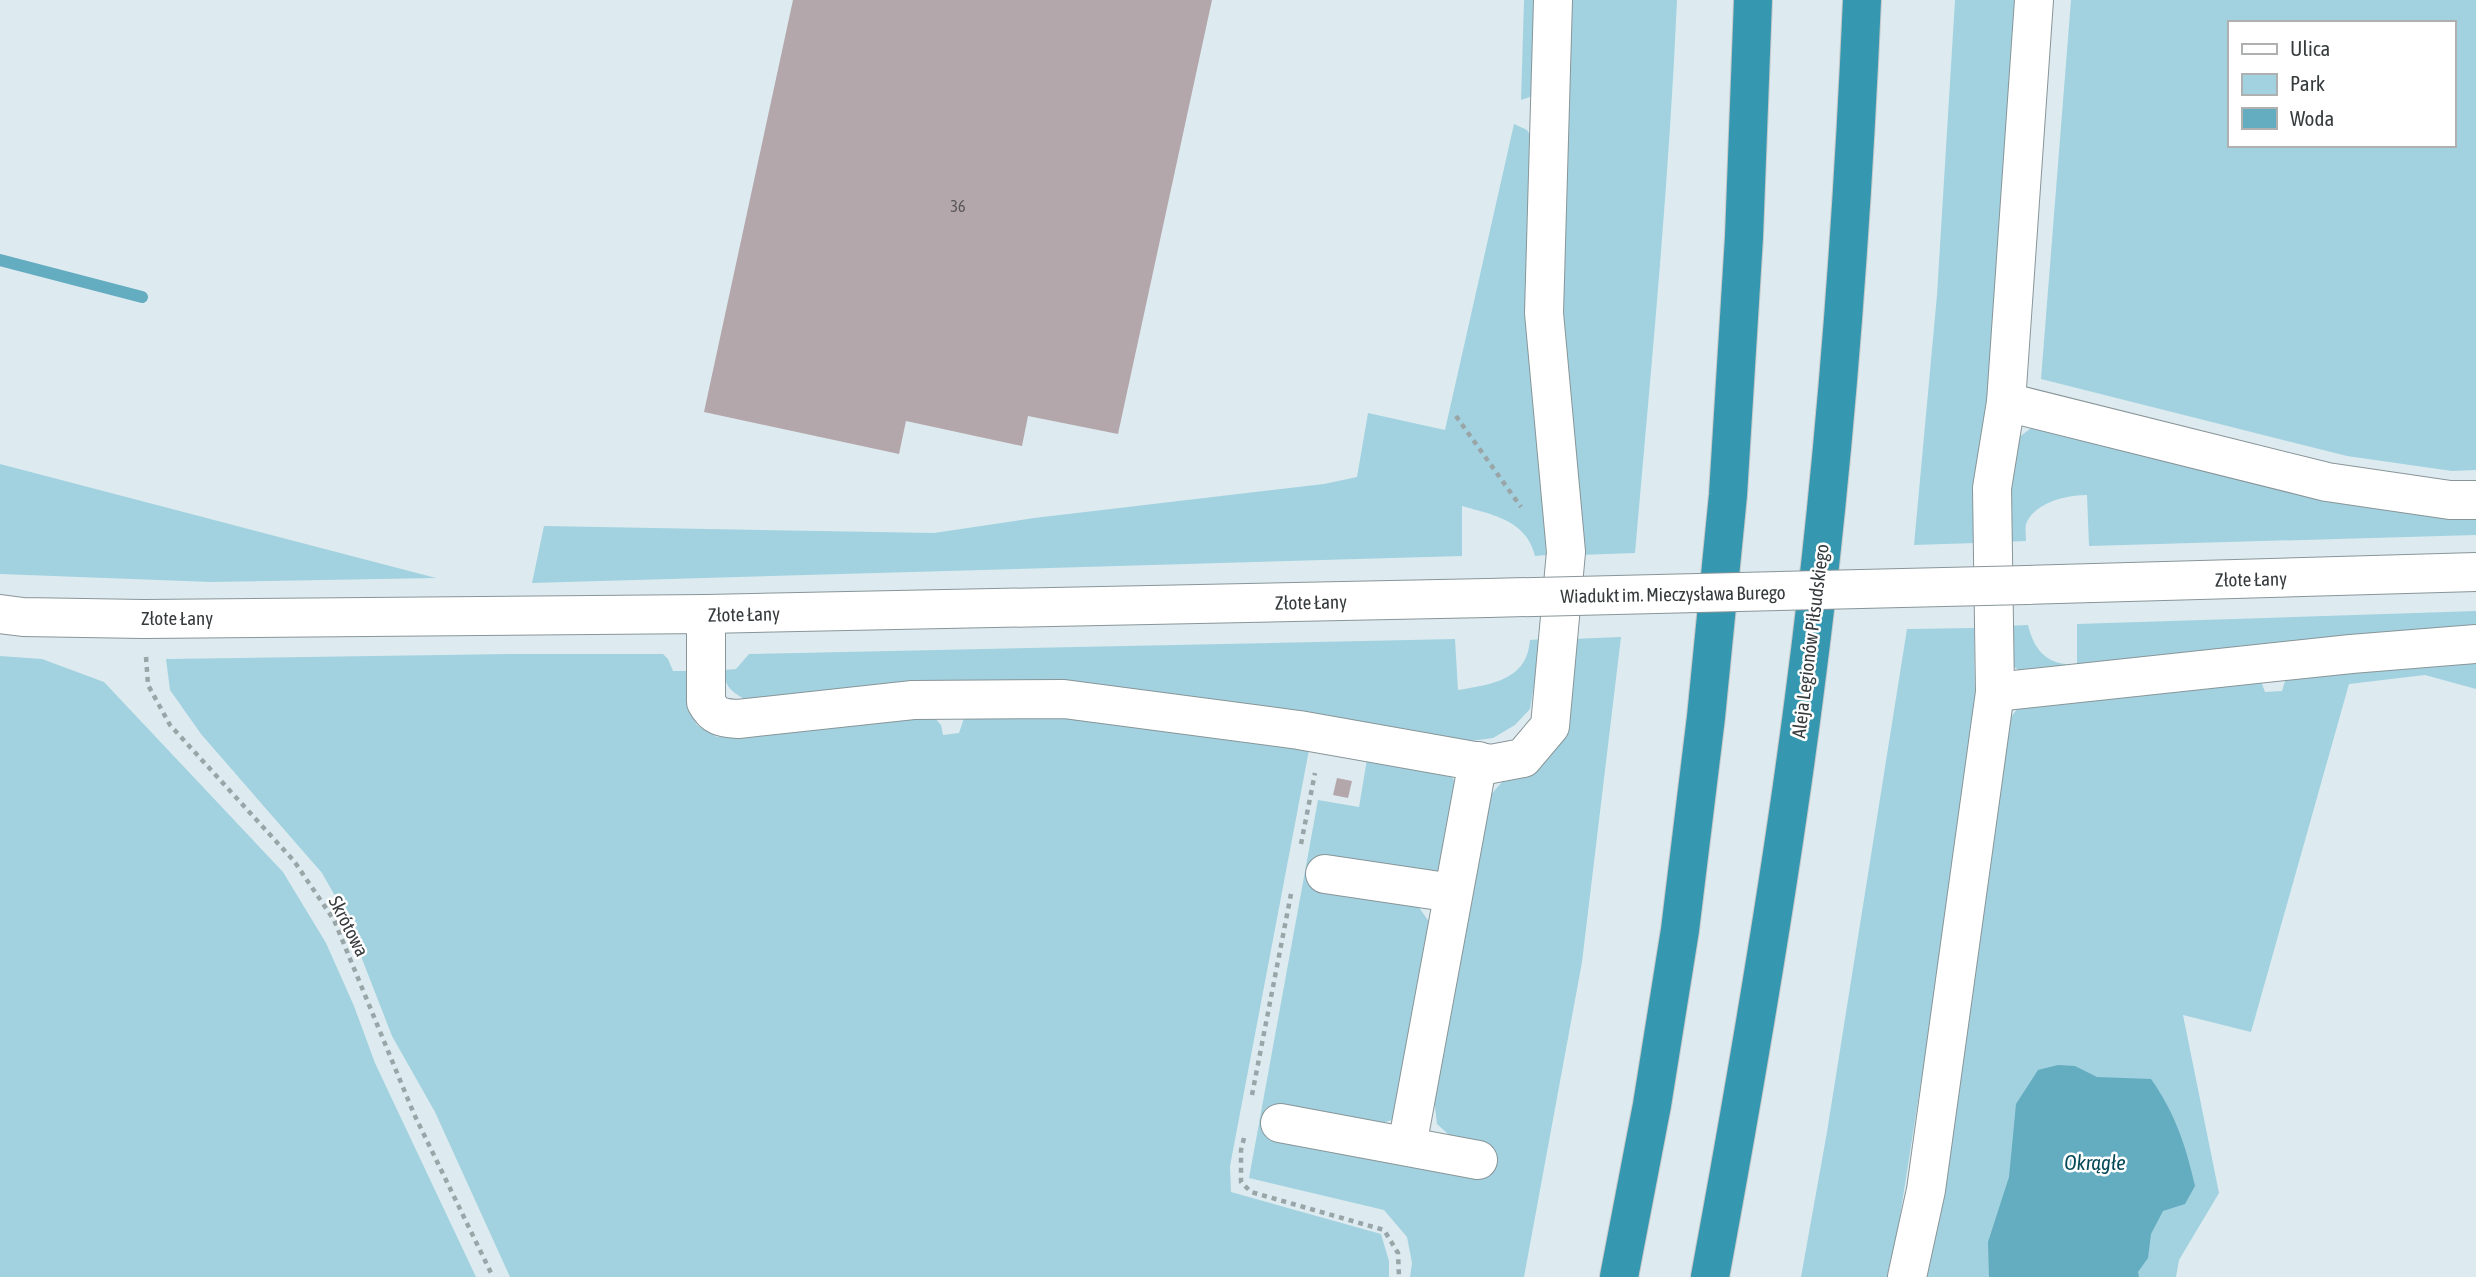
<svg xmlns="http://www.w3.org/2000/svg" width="2476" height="1277" viewBox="0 0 2476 1277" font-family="'Asap Condensed',sans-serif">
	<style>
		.green { fill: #a2d2df; fill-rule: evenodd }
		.water { fill: #64acc0 }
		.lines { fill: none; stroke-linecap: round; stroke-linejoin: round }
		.stream { stroke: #64acc0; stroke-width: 12 }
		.building { fill: #b4a7ab }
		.minor-casing { stroke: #889599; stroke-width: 40 }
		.highway-casing { stroke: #c7c8c9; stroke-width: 40 }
		.path { stroke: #9aa5a8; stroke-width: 4.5; stroke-dasharray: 5 5; stroke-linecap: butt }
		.minor { stroke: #fff; stroke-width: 38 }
		.highway { stroke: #3698b0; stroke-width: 38 }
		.minor-bridge-casing { stroke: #889599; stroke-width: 40; stroke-linecap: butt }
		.minor-bridge { stroke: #fff; stroke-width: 38 }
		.labels { text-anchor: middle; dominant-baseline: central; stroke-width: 5; stroke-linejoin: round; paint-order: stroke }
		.number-label { font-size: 16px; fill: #565658 }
		.street-label { font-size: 19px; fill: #363b3d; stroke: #fff }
		.water-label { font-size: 21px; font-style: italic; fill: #064a58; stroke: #fff }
	</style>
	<rect width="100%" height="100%" fill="#ddebf0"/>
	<g class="green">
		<polygon points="1524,0 1540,0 1536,95 1521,100"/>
		<path d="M 1569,0 L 1677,0 C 1669,185 1651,369 1635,553 L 1579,555 L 1560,276 Z"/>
		<polygon points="1955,0 2019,0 1976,543 1914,545 1937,295"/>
		<path d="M 2071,0 L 2476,0 L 2476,470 L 2452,471 L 2347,456 L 2041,379 ZM 2229,23 L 2453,23 L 2453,145 L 2229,145 Z"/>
		<path d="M 1514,124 L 1527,130 L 1538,148 L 1546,555 L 1535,556 C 1526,520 1493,515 1462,506 L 1462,556 L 532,583 L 544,526 L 934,533 L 1034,518 L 1324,484 L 1357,477 L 1368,413 L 1445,430 Z"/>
		<path d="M 2034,426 L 2476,511 L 2476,535 L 2089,546 L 2087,495 C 2068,495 2034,502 2026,524 C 2025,528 2026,536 2026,541 L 2002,542 L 2015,440 Z"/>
		<polygon points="0,464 436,578 211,582 0,574"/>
		<path d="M 2476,611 L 2476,634 L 2022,672 L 2011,665 L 2003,626 L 2028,625 C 2035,653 2048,665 2077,665 L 2077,624 Z"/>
		<polygon points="1974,628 1975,702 1961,824 1899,1223 1887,1277 1801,1277 1827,1132 1907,629"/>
		<polygon points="1621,637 1582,962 1524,1277 1410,1277 1412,1263 1407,1237 1384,1210 1249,1178 1318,800 1359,807 1367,759 1450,775 1460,788 1449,868 1418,906 1432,926 1411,1097 1392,1120 1364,1129 1457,1142 1437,1124 1433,1090 1487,799 1502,782 1535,770 1571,639"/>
		<path d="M 1455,639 L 1458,690 C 1492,684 1527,680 1530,640 L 1542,639 L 1530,709 L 1515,725 L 1493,738 L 1463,742 L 1411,734 L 746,700 C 732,692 725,687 723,670 L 736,669 L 749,654 Z"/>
		<polygon points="510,654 663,654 668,659 673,671 689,671 689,711 697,725 717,737 924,715 934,717 941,725 943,735 959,733 964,718 1032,712 1309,750 1230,1166 1231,1192 1381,1234 1389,1261 1389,1277 510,1277 435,1112 392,1036 343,910 322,873 201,734 170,690 166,659"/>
		<polygon points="0,656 42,659 104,682 283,872 326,943 354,1006 375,1063 476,1277 0,1277"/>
		<polygon points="2476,656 2476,689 2425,675 2349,684 2251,1032 2183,1015 2219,1193 2179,1260 2176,1277 1918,1277 2006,724 2020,705 2259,676 2265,692 2282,691 2286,678"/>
	</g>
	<path class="water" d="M 2058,1065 L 2075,1066 L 2097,1077 L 2151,1079 C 2175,1113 2186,1146 2195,1186 L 2185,1204 L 2163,1211 L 2151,1234 L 2148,1258 L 2138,1272 L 2139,1277 L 1989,1277 L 1988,1242 L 2009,1177 L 2016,1104 L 2038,1070 Z"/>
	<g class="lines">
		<polyline class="stream" points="0,260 142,297"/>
	</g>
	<g class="building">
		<polygon points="793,0 1212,0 1118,434 1028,416 1022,446 906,421 899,454 704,412"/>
		<polygon points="1337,778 1352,781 1348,798 1333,795"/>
	</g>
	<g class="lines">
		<g class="minor-casing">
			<g id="minor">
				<polyline points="2006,402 2327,482 2450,500 2476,500"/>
				<polyline points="2027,585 2476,572"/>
				<polyline points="0,614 23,617 144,619 706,614 1488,598"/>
				<path d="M 706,614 L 706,702 C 714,717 722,718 738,719 L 913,700 L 1064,699 L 1299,730 L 1491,764 L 1523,758 L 1550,726 L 1566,552 L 1544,313 L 1553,0"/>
				<polyline points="1995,692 2351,654 2476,644"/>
				<polyline points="1325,874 1453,893"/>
				<polyline points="1280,1123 1478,1160"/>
				<polyline points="1407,1146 1478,761"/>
				<polyline points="1907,1277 1926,1190 1995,692 1992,488 2006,402 2034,0"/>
			</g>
		</g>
		<g class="highway-casing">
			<g id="highway">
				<polyline points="1619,1277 1652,1105 1680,930 1706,717 1728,495 1744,237 1753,0"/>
				<path d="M 1710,1277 C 1746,1082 1780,886 1805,690 C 1835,461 1852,230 1862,0"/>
			</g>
		</g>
		<g class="path">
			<polyline points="1456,416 1521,507"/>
			<polyline points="146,657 148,685 170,725 294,861 334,920 414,1114 493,1277"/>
			<polyline points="1301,844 1315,773"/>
			<polyline points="1252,1095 1291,894"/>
			<polyline points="1244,1138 1241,1150 1241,1182 1251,1192 1384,1230 1398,1253 1399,1277"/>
		</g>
		<use href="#minor" class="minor"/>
		<use href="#highway" class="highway"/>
		<g class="minor-bridge-casing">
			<polyline id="minor-bridge" points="1488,598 2027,585"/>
		</g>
		<use href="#minor-bridge" class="minor-bridge"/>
	</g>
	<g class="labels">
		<g class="number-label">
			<text x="958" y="206">36</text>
		</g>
		<g class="street-label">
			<text transform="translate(2251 579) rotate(-1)">Złote Łany</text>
			<text transform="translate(1673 594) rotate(-1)">Wiadukt im. Mieczysława Burego</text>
			<text transform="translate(1311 602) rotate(-1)">Złote Łany</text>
			<text transform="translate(744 614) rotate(-1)">Złote Łany</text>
			<text x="177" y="618">Złote Łany</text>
			<text transform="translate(1810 641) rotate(-83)">Aleja Legionów Piłsudskiego</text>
			<text transform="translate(349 926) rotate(63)">Skrótowa</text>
		</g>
		<g class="water-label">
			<text x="2095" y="1162">Okrągłe</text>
		</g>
	</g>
	<rect x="2228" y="21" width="228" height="126" fill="#ffffff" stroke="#afb1b1" stroke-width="2"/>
	<rect x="2242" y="44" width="35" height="10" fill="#ffffff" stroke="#afb1b1" stroke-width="2"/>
	<text x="2290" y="56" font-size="21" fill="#363b3d">Ulica</text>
	<rect x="2242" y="74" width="35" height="21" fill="#a2d2df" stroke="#afb1b1" stroke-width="2"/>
	<text x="2290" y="91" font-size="21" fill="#363b3d">Park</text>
	<rect x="2242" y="108" width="35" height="21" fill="#64acc0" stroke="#afb1b1" stroke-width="2"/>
	<text x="2290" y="126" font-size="21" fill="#363b3d">Woda</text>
</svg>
